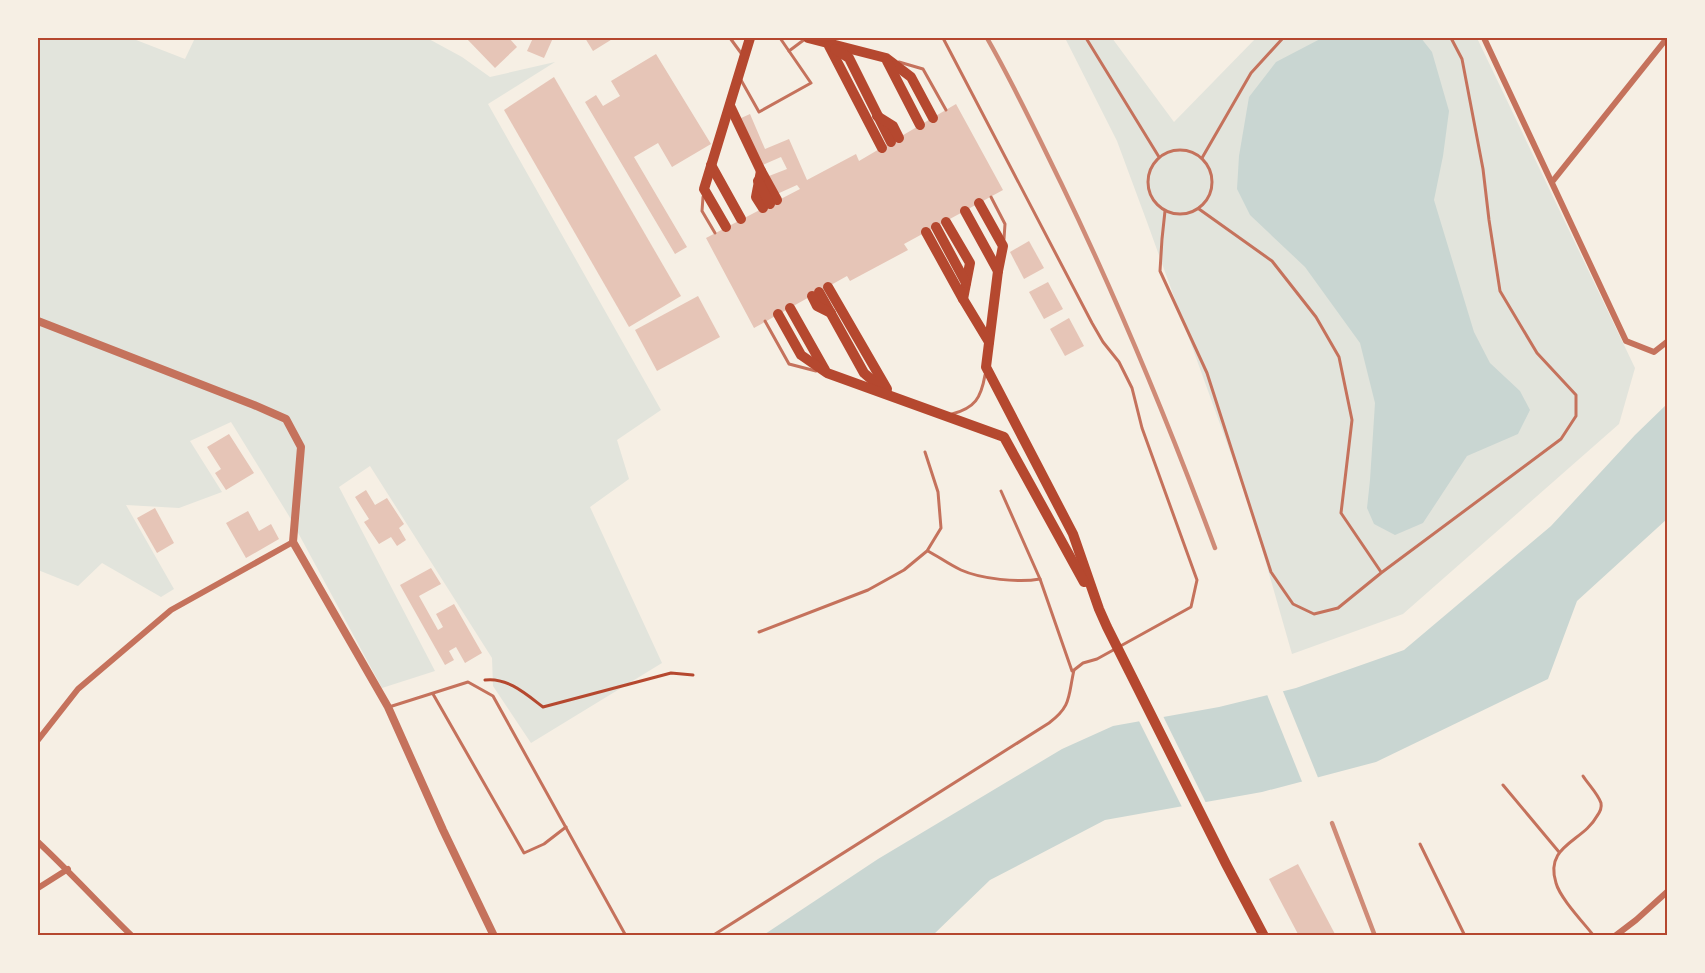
<svg xmlns="http://www.w3.org/2000/svg" width="1705" height="973" viewBox="0 0 1705 973" font-family="'Playfair Display',serif">
	<style>
		.green { fill: #e2e4dc }
		.water { fill: #c9d6d2 }
		.pier { fill: #f6efe4 }
		.building { fill: #e6c5b7 }
		.lines { fill: none; stroke-linecap: round; stroke-linejoin: round }
		.path { stroke: #b5482f; stroke-width: 3 }
		.service { stroke: #c5725c; stroke-width: 3 }
		.minor { stroke: #c5725c; stroke-width: 6 }
		.tertiary { stroke: #c5725c; stroke-width: 8 }
		.trunk { stroke: #b5482f; stroke-width: 10 }
		.rail { stroke: #cf8b77; stroke-width: 4.5 }
		.neatline { fill: none; stroke: #b5482f; stroke-width: 2 }
	</style>
	<rect width="100%" height="100%" fill="#f6efe4"/>
	<g class="green">
		<polygon points="38,38 131,38 185,59 195,38 427,38 462,57 490,77 555,62 488,104 661,410 617,440 629,479 590,507 662,663 531,743 493,686 492,658 370,466 339,487 435,671 382,688 289,516 231,422 190,441 222,492 179,508 126,505 174,589 161,597 102,563 78,586 38,570"/>
		<polygon points="1065,38 1112,38 1174,122 1256,38 1477,38 1635,368 1619,424 1403,614 1292,654 1250,507 1147,222 1117,141"/>
	</g>
	<g class="water">
		<polygon points="1322,38 1421,38 1432,52 1449,111 1443,156 1434,200 1474,332 1490,363 1520,391 1530,410 1518,434 1467,456 1423,523 1395,535 1374,524 1367,508 1370,480 1375,403 1360,343 1305,267 1250,215 1237,189 1239,156 1249,97 1276,62"/>
		<polygon points="1667,404 1667,519 1577,601 1548,679 1376,762 1262,792 1105,820 990,880 933,935 762,936 878,859 1062,749 1113,726 1219,707 1296,688 1404,650 1551,526 1635,435"/>
	</g>
	<g class="pier">
		<polygon points="1282,689 1319,780 1303,784 1266,692"/>
		<polygon points="1162,714 1207,805 1183,809 1138,719"/>
	</g>
	<g class="building">
		<polygon points="466,38 509,38 517,47 495,68"/>
		<polygon points="533,38 553,38 544,58 527,51"/>
		<polygon points="585,38 614,38 593,51"/>
		<polygon points="656,54 711,144 672,167 658,143 634,157 687,247 675,254 585,102 596,95 603,106 620,96 611,81"/>
		<polygon points="554,77 681,296 629,327 504,110"/>
		<polygon points="956,104 1003,190 904,244 908,250 850,281 847,276 754,328 706,238 800,189 797,185 777,194 769,176 787,169 781,157 760,166 739,119 750,114 765,149 789,139 807,180 856,154 859,161"/>
		<polygon points="1029,241 1044,268 1024,279 1010,252"/>
		<polygon points="1048,282 1063,309 1044,319 1029,292"/>
		<polygon points="698,296 720,337 657,371 635,330"/>
		<polygon points="1069,318 1084,346 1065,356 1050,329"/>
		<polygon points="229,434 254,473 226,490 215,473 221,469 207,447"/>
		<polygon points="366,490 375,505 387,498 404,524 399,528 406,540 397,546 391,537 379,544 364,522 369,519 355,497"/>
		<polygon points="155,508 174,543 157,553 137,518"/>
		<polygon points="248,511 259,531 271,524 279,539 246,558 226,523"/>
		<polygon points="431,568 441,584 419,596 438,630 443,627 436,614 454,604 482,653 465,663 456,647 449,651 454,660 445,665 400,585"/>
		<polygon points="1298,864 1336,936 1299,936 1269,879"/>
	</g>
	<g class="lines">
		<path class="path" d="M 485,680 C 507,677 526,694 543,707 L 671,673 L 693,675"/>
		<g class="service">
			<polyline points="730,38 741,53"/>
			<polyline points="1086,38 1159,157"/>
			<polyline points="789,51 805,39"/>
			<polyline points="899,62 923,69 946,110"/>
			<polyline points="741,80 759,112 811,83 780,38"/>
			<circle cx="1180" cy="182" r="32"/>
			<polyline points="1202,158 1251,73 1283,38"/>
			<polyline points="703,197 702,211 715,233"/>
			<polyline points="991,197 1005,224 1004,239"/>
			<polyline points="1199,209 1272,261 1316,317 1339,357 1352,420 1341,513 1381,572"/>
			<polyline points="1165,211 1162,239 1160,271 1207,373 1271,572 1293,604 1314,614 1338,608 1381,573 1561,439 1576,416 1576,395 1537,353 1500,291 1489,220 1483,169 1462,59 1451,38"/>
			<polyline points="765,321 789,364 816,371"/>
			<path d="M 952,414 C 975,408 981,398 985,375"/>
			<polyline points="1001,491 1040,579 1072,671"/>
			<path d="M 928,551 C 939,557 950,565 961,570 C 981,579 1019,583 1040,579"/>
			<polyline points="759,632 868,590 904,570 927,551 941,528 938,492 925,452"/>
			<polyline points="433,694 524,853 544,844 566,827"/>
			<polyline points="389,707 468,682 493,696 626,936"/>
			<path d="M 1583,776 C 1588,784 1598,794 1601,803 C 1602,808 1600,812 1597,816 C 1583,842 1544,845 1556,883 C 1560,898 1583,922 1594,936"/>
			<polyline points="1503,785 1559,852"/>
			<polyline points="1420,844 1465,936"/>
			<path d="M 712,936 L 1049,723 C 1072,706 1068,696 1074,670 L 1083,663 L 1097,659 L 1191,607 L 1197,580 L 1142,428 L 1132,388 L 1119,362 L 1103,342 L 1092,323 L 943,38"/>
		</g>
		<g class="minor">
			<polyline points="1484,38 1626,341 1654,352 1668,341"/>
			<polyline points="1552,182 1667,38"/>
			<polyline points="38,740 78,689 171,610 293,542"/>
			<path d="M 38,842 C 70,872 100,905 132,936"/>
			<polyline points="38,888 68,869"/>
			<polyline points="1615,936 1636,920 1668,891"/>
		</g>
		<polyline class="tertiary" points="38,321 254,405 286,419 301,447 293,542 388,707 443,830 494,936"/>
		<g class="trunk">
			<polyline points="808,38 886,58 911,77 933,118"/>
			<polyline points="829,46 882,148"/>
			<polyline points="835,49 849,58 891,142"/>
			<polyline points="887,61 920,125"/>
			<polyline points="730,106 761,171 777,200"/>
			<polyline points="877,116 893,126 899,138"/>
			<polyline points="711,165 741,219"/>
			<polyline points="761,171 756,197 763,208"/>
			<polyline points="758,181 770,204"/>
			<polyline points="979,203 1003,246 998,271 986,367 1073,534 1099,609 1107,627 1226,864 1264,936"/>
			<polyline points="965,211 998,271"/>
			<polyline points="946,222 970,263 963,299"/>
			<polyline points="726,227 704,189 750,38"/>
			<polyline points="936,227 966,283"/>
			<polyline points="926,232 963,299 989,342"/>
			<polyline points="828,287 887,389"/>
			<polyline points="819,292 864,373 887,393"/>
			<polyline points="812,296 817,306 831,313"/>
			<polyline points="790,308 825,370"/>
			<polyline points="778,314 801,355 827,373 1004,437 1084,582"/>
		</g>
		<g class="rail">
			<path d="M 987,38 C 1014,85 1037,134 1061,183 C 1119,303 1169,424 1215,548"/>
			<polyline points="1332,823 1375,936"/>
		</g>
	</g>
	<rect width="1705" height="973" fill="none" stroke="#f6efe4" stroke-width="78"/>
	<rect x="39" y="39" width="1627" height="895" class="neatline"/>
</svg>
